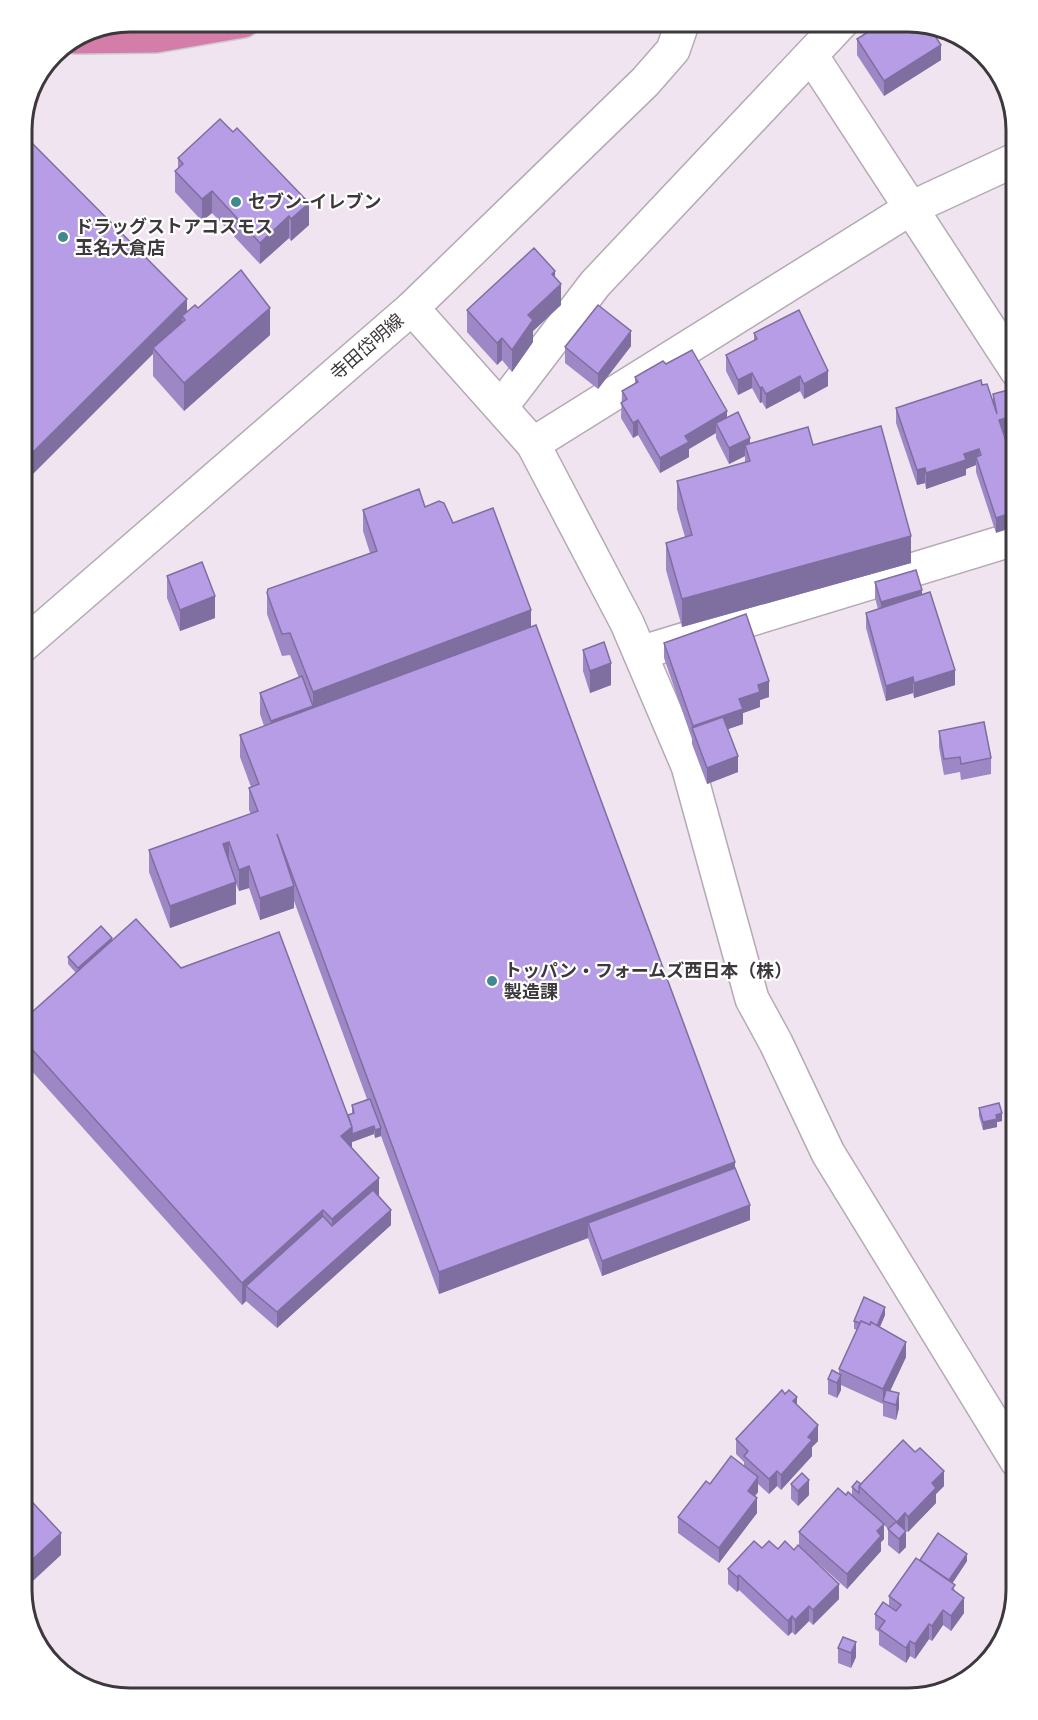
<svg xmlns="http://www.w3.org/2000/svg" width="1038" height="1720" viewBox="0 0 1038 1720" font-family="Cabin,'Noto Sans JP',sans-serif">
	<style>
		.lines { fill: none; stroke-linecap: round; stroke-linejoin: round }
		.street-casing { stroke: #b4aab5; stroke-width: 36 }
		.secondary-casing { stroke: #b4aab5; stroke-width: 36 }
		.highway-casing { stroke: #cccbcc; stroke-width: 36 }
		.street { stroke: #fff; stroke-width: 33 }
		.secondary { stroke: #fff; stroke-width: 33 }
		.highway { stroke: #d47da9; stroke-width: 33 }
		.wall { fill: #9d87c5 }
		.shaded-wall { fill: #7f6ea0 }
		.building { fill: #b69de5; stroke: #7f6ea0; stroke-width: 1.5 }
		.poi-dot { fill: #41898d; stroke: #fff; stroke-width: 2 }
		.labels { text-anchor: middle; dominant-baseline: central; stroke-width: 4.5; stroke-linejoin: round; paint-order: stroke }
		.poi-label { font-size: 18px; font-weight: bold; fill: #3c383c; stroke: #fff; text-anchor: start }
		.street-label { font-size: 18px; fill: #3c383c; stroke: #fff }
		.rim { fill: none; stroke: #3c383c; stroke-width: 3 }
	</style>
	<rect width="100%" height="100%" fill="#efe4f0"/>
	<g class="lines">
		<g class="street-casing">
			<g id="street">
				<polyline points="811,55 1017,371"/>
				<polyline points="412,308 533,444 627,623 688,766 752,999 776,1043 828,1153 1017,1461"/>
				<polyline points="501,407 595,284 843,21"/>
				<polyline points="533,444 911,208 1017,159"/>
				<polyline points="640,653 1017,538"/>
			</g>
		</g>
		<g class="secondary-casing">
			<polyline id="secondary" points="21,647 412,308 645,82 673,50 683,21"/>
		</g>
		<g class="highway-casing">
			<polyline id="highway" points="76,37 156,36 243,21"/>
		</g>
		<use href="#street" class="street"/>
		<use href="#secondary" class="secondary"/>
		<use href="#highway" class="highway"/>
	</g>
	<g class="wall">
		<polygon points="857,39 941,60 884,96 857,55"/>
		<polygon points="21,132 187,312 198,308 270,335 184,411 153,376 153,354"/>
		<polygon points="178,158 309,225 291,241 289,238 260,264 212,213 202,221 175,192 175,171 178,168"/>
		<polygon points="555,277 561,305 533,331 533,342 512,372 502,360 497,365 467,332 467,310"/>
		<polygon points="754,333 828,386 804,399 800,391 766,409 762,402 760,403 752,388 738,395 726,371 726,355 754,341"/>
		<polygon points="631,346 598,389 565,363 565,347"/>
		<polygon points="666,364 727,418 750,443 813,445 911,563 682,627 666,570 666,543 685,537 677,509 677,481 745,463 745,456 729,464 716,438 716,433 689,449 689,457 660,473 638,435 633,438 621,418 622,391 635,383 635,377"/>
		<polygon points="982,385 993,401 993,394 1017,406 1017,430 1004,434 996,533 976,472 976,465 966,469 966,475 926,489 925,483 917,485 896,423 896,408"/>
		<polygon points="425,507 453,523 531,627 735,1168 750,1220 602,1276 588,1238 439,1294 381,1136 375,1138 374,1134 352,1142 352,1148 379,1196 391,1225 277,1328 246,1301 242,1305 21,1059 21,1022 76,973 68,964 68,957 112,940 181,968 348,1115 352,1114 352,1105 367,1099 294,901 294,908 260,920 249,888 239,891 236,884 236,904 170,928 149,872 149,850 251,814 249,810 249,788 251,787 240,757 240,735 264,726 260,714 260,693 299,678 290,655 282,656 267,614 267,593 370,553 363,531 363,510"/>
		<polygon points="167,576 215,618 180,631 167,598"/>
		<polygon points="875,582 922,594 955,685 914,698 913,693 886,701 866,628 866,613 878,609 875,598"/>
		<polygon points="664,643 769,697 760,700 760,707 743,713 743,724 728,729 738,772 707,784 692,744 692,739 664,658"/>
		<polygon points="583,650 611,685 590,693 583,671"/>
		<polygon points="939,731 991,758 991,774 961,780 960,772 944,775 939,747"/>
		<polygon points="1017,1075 1017,1094 1012,1091 1012,1083"/>
		<polygon points="979,1108 1002,1121 997,1122 997,1127 983,1130 979,1116"/>
		<polygon points="885,1315 880,1327 906,1357 890,1391 899,1408 896,1420 883,1416 883,1404 841,1385 841,1390 837,1398 828,1394 828,1379 839,1374 839,1369 857,1330 854,1329 854,1321"/>
		<polygon points="797,1405 818,1441 812,1447 812,1456 781,1490 777,1486 769,1494 758,1484 758,1492 755,1496 757,1513 719,1563 678,1533 678,1517 710,1484 744,1466 744,1462 736,1454 736,1439"/>
		<polygon points="791,1484 809,1495 798,1506 791,1499"/>
		<polygon points="861,1484 944,1486 936,1494 936,1503 908,1532 905,1529 904,1530 906,1547 899,1554 888,1545 888,1529 884,1525 884,1539 881,1542 881,1551 847,1589 818,1563 839,1599 813,1625 809,1621 795,1635 792,1632 788,1636 739,1590 737,1592 728,1584 728,1569 762,1548 794,1550 799,1546 799,1532 846,1495 859,1501 852,1495 852,1487"/>
		<polygon points="920,1560 967,1561 952,1584 964,1613 951,1631 943,1625 932,1641 929,1639 915,1659 910,1656 906,1663 879,1645 879,1632 875,1629 875,1614 889,1606 889,1596"/>
		<polygon points="843,1637 856,1657 851,1668 838,1663 838,1648"/>
	</g>
	<g class="shaded-wall">
		<polygon points="941,45 941,60 884,96 884,81"/>
		<polygon points="212,191 212,213 202,221 202,199"/>
		<polygon points="309,203 309,225 291,241 291,219"/>
		<polygon points="289,216 289,238 260,264 260,243"/>
		<polygon points="555,271 555,289 561,284 561,305 533,331 533,342 512,372 512,350 528,315 552,274"/>
		<polygon points="187,299 187,321 182,316 182,325 153,348 153,354 21,486 21,464"/>
		<polygon points="270,308 270,335 184,411 184,383"/>
		<polygon points="631,331 631,346 598,389 598,374"/>
		<polygon points="502,338 502,360 497,365 497,343"/>
		<polygon points="828,371 828,386 804,399 804,384"/>
		<polygon points="752,373 752,388 738,395 738,380"/>
		<polygon points="800,376 800,391 766,409 766,394"/>
		<polygon points="762,387 762,402 760,403 760,388"/>
		<polygon points="727,411 727,427 716,423 716,433 689,449 689,457 660,473 660,458 685,436"/>
		<polygon points="1017,415 1017,430 999,435 999,420"/>
		<polygon points="638,420 638,435 633,438 633,423"/>
		<polygon points="750,438 750,454 745,445 745,456 729,464 729,448"/>
		<polygon points="979,449 979,464 976,457 976,465 966,469 966,475 926,489 926,473 964,454"/>
		<polygon points="925,468 925,483 917,485 917,470"/>
		<polygon points="1017,511 1017,526 996,533 996,518"/>
		<polygon points="911,536 911,563 682,627 682,599"/>
		<polygon points="922,590 922,605 881,617 881,602"/>
		<polygon points="215,596 215,618 180,631 180,610"/>
		<polygon points="531,610 531,631 271,743 271,721 313,706 313,692"/>
		<polygon points="611,663 611,685 590,693 590,671"/>
		<polygon points="955,670 955,685 914,698 914,683"/>
		<polygon points="913,677 913,693 886,701 886,686"/>
		<polygon points="769,681 769,697 760,700 760,707 743,713 743,724 696,740 693,731 693,726 758,685"/>
		<polygon points="738,756 738,772 707,784 707,768"/>
		<polygon points="229,842 229,864 223,844"/>
		<polygon points="249,866 249,888 239,891 239,870"/>
		<polygon points="236,882 236,904 170,928 170,906"/>
		<polygon points="294,886 294,908 260,920 260,898"/>
		<polygon points="112,938 112,945 78,976 78,968"/>
		<polygon points="1002,1113 1002,1121 997,1122 997,1127 983,1130 983,1122 996,1115"/>
		<polygon points="374,1126 374,1134 352,1142 352,1148 341,1136 352,1127"/>
		<polygon points="381,1128 381,1136 375,1138 375,1130"/>
		<polygon points="735,1162 735,1184 588,1223 588,1238 439,1294 439,1272"/>
		<polygon points="379,1178 379,1200 332,1241 332,1219"/>
		<polygon points="750,1205 750,1220 602,1276 602,1261"/>
		<polygon points="323,1210 323,1231 246,1286 246,1301 242,1305 242,1283"/>
		<polygon points="391,1210 391,1225 277,1328 277,1312"/>
		<polygon points="885,1307 885,1315 875,1338 875,1330"/>
		<polygon points="906,1342 906,1357 885,1402 883,1401 883,1404 883,1389"/>
		<polygon points="841,1375 841,1390 837,1398 837,1383"/>
		<polygon points="899,1393 899,1408 896,1420 896,1405"/>
		<polygon points="797,1397 797,1412 793,1401"/>
		<polygon points="818,1425 818,1441 812,1447 812,1456 781,1490 781,1475 808,1437"/>
		<polygon points="777,1471 777,1486 769,1494 769,1479"/>
		<polygon points="944,1471 944,1486 936,1494 936,1503 908,1532 908,1517 932,1483"/>
		<polygon points="758,1477 758,1492 748,1506 748,1491"/>
		<polygon points="809,1480 809,1495 798,1506 798,1491"/>
		<polygon points="757,1498 757,1513 719,1563 719,1548"/>
		<polygon points="905,1513 905,1529 897,1538 897,1522"/>
		<polygon points="884,1524 884,1539 881,1542 881,1551 847,1589 847,1574 877,1531"/>
		<polygon points="906,1531 906,1547 899,1554 899,1539"/>
		<polygon points="61,1533 61,1555 21,1592 21,1570"/>
		<polygon points="967,1554 967,1561 949,1588 949,1580"/>
		<polygon points="739,1575 739,1590 737,1592 737,1577"/>
		<polygon points="839,1584 839,1599 813,1625 813,1610"/>
		<polygon points="964,1598 964,1613 951,1631 951,1616"/>
		<polygon points="809,1606 809,1621 795,1635 795,1620"/>
		<polygon points="943,1610 943,1625 932,1641 932,1626"/>
		<polygon points="792,1616 792,1632 788,1636 788,1621"/>
		<polygon points="929,1624 929,1639 915,1659 915,1644"/>
		<polygon points="910,1641 910,1656 906,1663 906,1648"/>
		<polygon points="856,1642 856,1657 851,1668 851,1653"/>
	</g>
	<g class="building">
		<polygon points="885,21 916,21 928,25 941,45 884,81 857,39"/>
		<polygon points="220,119 233,132 237,128 309,203 291,219 289,216 260,243 212,191 202,199 175,171 183,164 178,158"/>
		<polygon points="21,132 187,299 21,464"/>
		<polygon points="534,248 555,271 552,274 561,284 528,315 533,320 512,350 502,338 497,343 467,310"/>
		<polygon points="241,270 270,308 184,383 153,348 185,320 182,316 195,305 198,308"/>
		<polygon points="598,305 631,331 598,374 565,347"/>
		<polygon points="799,310 828,371 804,384 800,376 766,394 762,387 760,388 752,373 738,380 726,355 757,339 754,333"/>
		<polygon points="692,350 727,411 685,436 689,442 660,458 638,420 633,423 621,403 627,399 622,391 638,382 635,377 663,361 666,364"/>
		<polygon points="981,380 982,385 987,384 997,414 993,394 1012,389 1017,406 1017,415 999,420 1006,441 1012,439 1017,453 1017,511 996,518 976,457 981,455 979,449 964,454 966,460 926,473 925,468 917,470 896,408"/>
		<polygon points="738,412 750,438 729,448 716,423"/>
		<polygon points="881,426 911,536 682,599 666,543 692,535 677,481 750,461 745,445 808,427 813,445"/>
		<polygon points="419,489 425,507 439,501 444,503 453,523 493,508 531,610 313,692 290,633 282,634 267,593 268,589 377,551 363,510"/>
		<polygon points="202,562 215,596 180,610 167,576"/>
		<polygon points="916,570 922,590 881,602 875,582"/>
		<polygon points="930,592 955,670 914,683 913,677 886,686 866,613"/>
		<polygon points="746,614 769,681 758,685 760,692 739,699 743,709 693,726 664,643"/>
		<polygon points="536,625 735,1162 439,1272 277,834 294,886 260,898 249,866 239,870 229,842 223,844 236,882 170,906 149,850 258,811 249,788 259,784 240,735"/>
		<polygon points="604,642 611,663 590,671 583,650"/>
		<polygon points="302,676 313,706 271,721 260,693"/>
		<polygon points="723,717 738,756 707,768 692,728"/>
		<polygon points="984,722 991,758 961,764 960,757 944,759 939,731"/>
		<polygon points="136,919 181,968 279,932 352,1127 341,1136 379,1178 332,1219 323,1210 242,1283 21,1037 21,1022"/>
		<polygon points="101,926 112,938 78,968 68,957"/>
		<polygon points="1017,1075 1017,1086 1012,1083"/>
		<polygon points="370,1099 381,1128 375,1130 374,1126 352,1134 352,1127 348,1115 354,1113 352,1105"/>
		<polygon points="999,1103 1002,1113 996,1115 997,1119 983,1122 979,1108"/>
		<polygon points="735,1168 750,1205 602,1261 588,1223"/>
		<polygon points="373,1190 391,1210 277,1312 246,1286 323,1216 332,1226"/>
		<polygon points="864,1297 885,1307 877,1326 871,1322 870,1325 861,1321 860,1323 854,1321"/>
		<polygon points="861,1321 870,1325 871,1322 906,1342 883,1389 839,1369"/>
		<polygon points="832,1370 841,1375 837,1383 828,1379"/>
		<polygon points="782,1390 785,1394 789,1390 797,1397 793,1401 818,1425 808,1437 812,1440 781,1475 777,1471 769,1479 744,1456 748,1451 736,1439"/>
		<polygon points="886,1390 899,1393 896,1405 883,1401"/>
		<polygon points="903,1440 915,1452 920,1448 944,1471 932,1483 936,1488 908,1517 905,1513 897,1522 859,1486"/>
		<polygon points="731,1456 758,1477 748,1491 757,1498 719,1548 678,1517 706,1481 710,1484"/>
		<polygon points="802,1473 809,1480 798,1491 791,1484"/>
		<polygon points="857,1481 861,1484 859,1486 859,1493 852,1487"/>
		<polygon points="838,1488 846,1495 848,1492 884,1524 877,1531 881,1536 847,1574 799,1532"/>
		<polygon points="21,1490 61,1533 21,1570"/>
		<polygon points="896,1522 906,1531 899,1539 888,1529"/>
		<polygon points="938,1533 967,1554 949,1580 920,1560"/>
		<polygon points="754,1541 762,1548 769,1541 778,1549 785,1541 794,1550 798,1545 839,1584 813,1610 809,1606 795,1620 792,1616 788,1621 739,1575 737,1577 728,1569"/>
		<polygon points="916,1558 955,1585 952,1589 964,1598 951,1616 943,1610 932,1626 929,1624 915,1644 910,1641 906,1648 879,1629 885,1621 875,1614 883,1602 896,1611 901,1605 889,1596"/>
		<polygon points="843,1637 856,1642 851,1653 838,1648"/>
	</g>
	<g class="poi-dot">
		<circle cx="236" cy="202" r="6"/>
		<circle cx="63" cy="237" r="6"/>
		<circle cx="492" cy="981" r="6"/>
	</g>
	<g class="labels">
		<g class="poi-label">
			<text x="248" y="202">セブン-イレブン</text>
			<text x="75" y="227">ドラッグストアコスモス<tspan x="75" dy="21">玉名大倉店</tspan></text>
			<text x="504" y="971">トッパン・フォームズ西日本（株）<tspan x="504" dy="21">製造課</tspan></text>
		</g>
		<g class="street-label">
			<text transform="translate(367 347) rotate(-41)">寺田岱明線</text>
		</g>
	</g>
	<path d="M0 0H1038V1720H0ZM130 32H908A98 98 0 0 1 1006 130V1590A98 98 0 0 1 908 1688H130A98 98 0 0 1 32 1590V130A98 98 0 0 1 130 32Z" fill="#fff" fill-rule="evenodd"/>
	<path class="rim" d="M130 32H908A98 98 0 0 1 1006 130V1590A98 98 0 0 1 908 1688H130A98 98 0 0 1 32 1590V130A98 98 0 0 1 130 32Z"/>
</svg>
